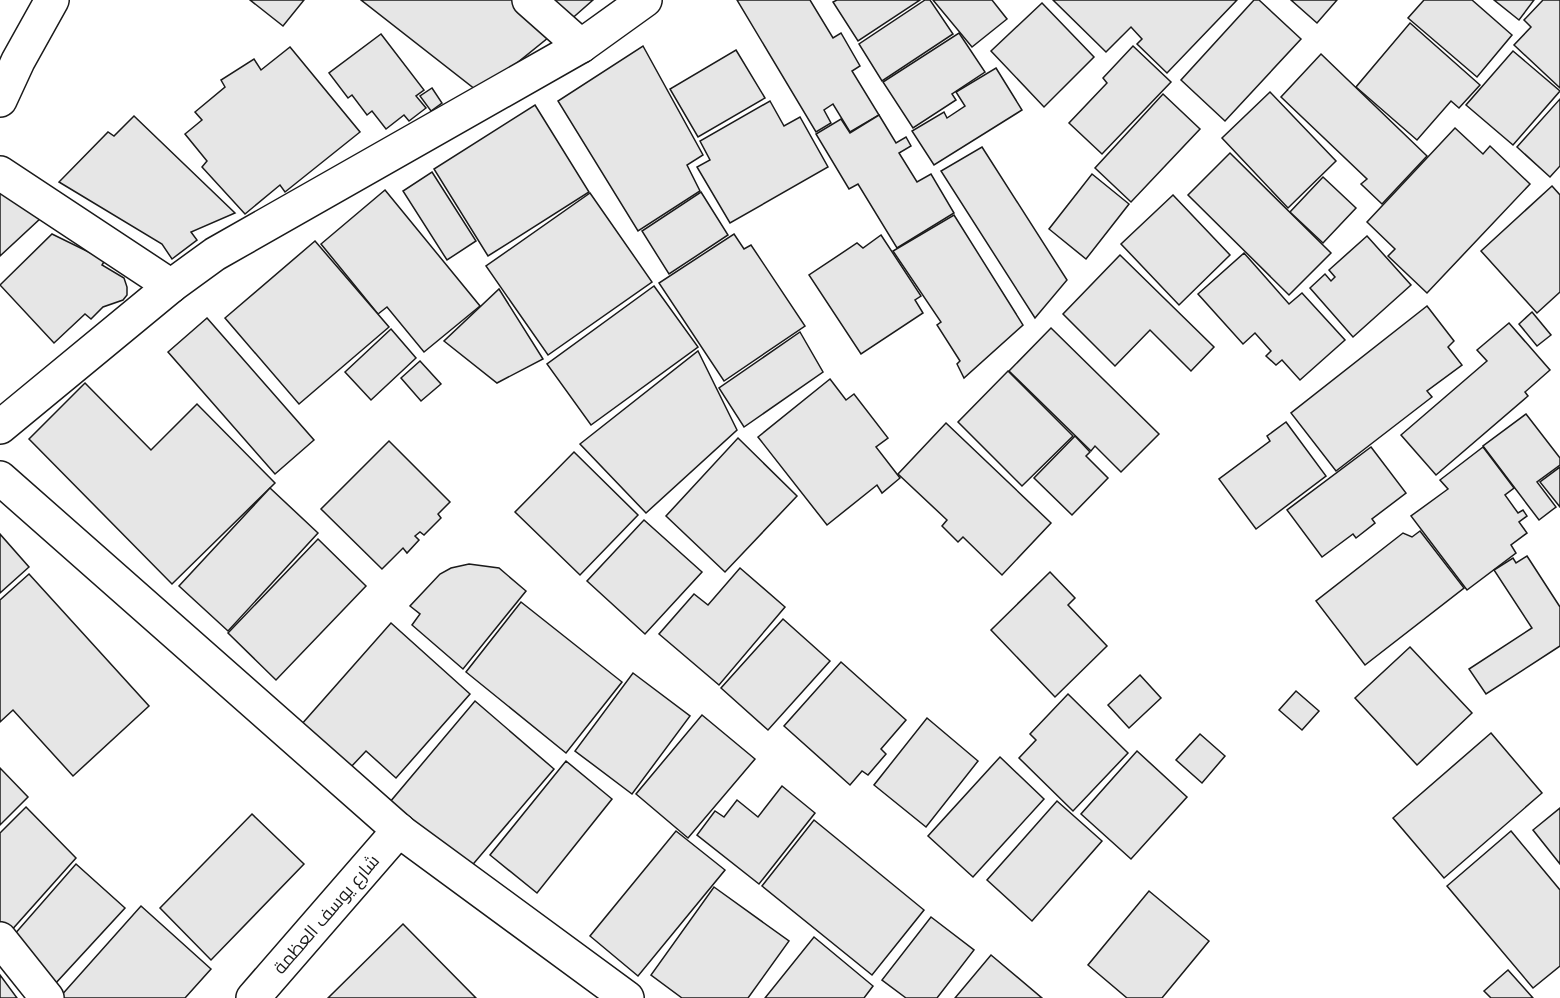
<svg xmlns="http://www.w3.org/2000/svg" width="1560" height="998" viewBox="0 0 1560 998" font-family="Poppins,Cairo,sans-serif">
	<style>
		.building { fill: #e6e6e6; stroke: #1a1a1a; stroke-width: 1.5 }
		.lines { fill: none; stroke-linecap: round; stroke-linejoin: round }
		.minor-casing { stroke: #1a1a1a; stroke-width: 36 }
		.minor { stroke: #fff; stroke-width: 33 }
		.labels { text-anchor: middle; dominant-baseline: central; stroke-width: 4.5; stroke-linejoin: round; paint-order: stroke }
		.street-label { font-size: 18px; fill: #1a1a1a; stroke: #fff }
	</style>
	<rect width="100%" height="100%" fill="#fff"/>
	<g class="building">
		<polygon points="250,0 304,0 283,26"/>
		<polygon points="361,0 514,0 554,33 480,93"/>
		<polygon points="549,0 593,0 568,22"/>
		<polygon points="737,0 810,0 833,38 841,33 860,66 852,71 879,115 850,132 833,104 824,110 831,123 816,132"/>
		<polygon points="837,0 920,0 858,41 833,2"/>
		<polygon points="925,0 930,0 953,34 882,81 859,44"/>
		<polygon points="933,0 992,0 1007,19 972,47"/>
		<polygon points="1053,0 1237,0 1167,73 1137,44 1142,39 1131,27 1106,52"/>
		<polygon points="1254,0 1259,0 1301,39 1225,121 1181,80"/>
		<polygon points="1291,0 1337,0 1317,23"/>
		<polygon points="1424,0 1472,0 1512,35 1477,77 1408,18"/>
		<polygon points="1494,0 1534,0 1519,20"/>
		<polygon points="1543,0 1560,0 1560,88 1514,45 1531,27 1524,20"/>
		<polygon points="1042,3 1094,57 1044,107 991,51"/>
		<polygon points="1410,23 1480,85 1459,108 1451,101 1417,140 1356,87"/>
		<polygon points="959,33 985,72 952,94 956,100 913,128 883,82"/>
		<polygon points="381,34 424,90 416,96 426,108 409,121 404,115 386,129 372,111 367,115 352,95 348,98 329,73"/>
		<polygon points="643,46 703,155 687,165 700,191 638,231 558,101"/>
		<polygon points="1133,46 1171,82 1102,154 1069,123 1107,83 1103,78"/>
		<polygon points="290,47 360,132 285,192 280,185 245,214 202,167 207,161 185,134 202,120 195,112 225,87 221,80 254,59 261,70"/>
		<polygon points="736,50 765,98 698,137 670,89"/>
		<polygon points="1513,51 1560,91 1513,145 1466,105"/>
		<polygon points="1321,54 1427,156 1382,204 1361,184 1367,179 1281,97"/>
		<polygon points="996,68 1022,110 934,165 912,131 944,112 947,118 965,106 956,92"/>
		<polygon points="432,88 442,103 431,111 420,96"/>
		<polygon points="1270,92 1336,161 1288,208 1222,138"/>
		<polygon points="1163,94 1200,129 1131,202 1095,168"/>
		<polygon points="1560,99 1560,166 1550,177 1517,147"/>
		<polygon points="770,101 784,126 800,117 828,167 730,223 697,167 710,160 700,141"/>
		<polygon points="535,105 589,192 488,256 434,169"/>
		<polygon points="879,115 896,143 906,137 911,146 899,153 917,182 931,174 954,213 897,248 858,184 849,189 816,134 841,119 850,133"/>
		<polygon points="134,116 235,213 191,232 197,240 172,259 162,244 59,182 108,132 114,136"/>
		<polygon points="1455,128 1483,154 1490,146 1530,184 1427,293 1388,256 1395,249 1367,222"/>
		<polygon points="982,147 1067,280 1035,318 941,171"/>
		<polygon points="1230,153 1331,253 1289,295 1188,195"/>
		<polygon points="432,172 476,241 447,260 403,191"/>
		<polygon points="1092,174 1129,204 1086,259 1049,229"/>
		<polygon points="1323,177 1356,208 1323,243 1290,212"/>
		<polygon points="0,184 42,217 0,256"/>
		<polygon points="1552,186 1560,195 1560,292 1537,313 1481,251"/>
		<polygon points="385,190 480,306 424,352 387,307 378,314 321,244"/>
		<polygon points="701,192 728,235 669,274 642,231"/>
		<polygon points="590,193 652,282 548,355 486,266"/>
		<polygon points="1173,195 1230,255 1179,305 1121,244"/>
		<polygon points="954,215 1023,325 964,378 957,364 960,361 937,325 941,322 893,251"/>
		<polygon points="52,234 105,260 102,265 124,278 127,287 127,295 123,300 103,307 91,319 85,314 54,343 0,285"/>
		<polygon points="734,234 744,249 751,245 805,326 724,381 659,283"/>
		<polygon points="881,235 921,296 915,300 923,313 861,354 809,275 857,243 863,248"/>
		<polygon points="1367,236 1411,285 1353,337 1310,288 1325,274 1331,281 1335,277 1329,270"/>
		<polygon points="315,241 389,327 299,404 225,318"/>
		<polygon points="1244,253 1289,304 1302,293 1345,340 1300,380 1282,360 1276,365 1266,356 1271,351 1255,333 1243,344 1198,294"/>
		<polygon points="1120,255 1214,347 1191,371 1150,330 1115,366 1063,314"/>
		<polygon points="654,286 698,347 591,425 547,364"/>
		<polygon points="499,289 543,359 497,383 444,341"/>
		<polygon points="1427,306 1454,341 1448,347 1462,365 1427,391 1432,397 1336,471 1291,413"/>
		<polygon points="1532,312 1551,335 1537,346 1519,324"/>
		<polygon points="207,318 314,440 275,474 168,352"/>
		<polygon points="1509,323 1550,370 1525,392 1528,396 1436,475 1401,435 1487,361 1477,350"/>
		<polygon points="1051,328 1159,434 1121,472 1095,446 1091,451 1009,371"/>
		<polygon points="391,329 416,358 371,400 345,372"/>
		<polygon points="800,332 823,372 744,427 719,388"/>
		<polygon points="698,351 737,430 646,513 580,444"/>
		<polygon points="420,361 441,384 421,401 401,378"/>
		<polygon points="1008,371 1073,436 1022,486 958,422"/>
		<polygon points="830,379 846,400 854,394 888,438 876,447 900,478 882,493 877,485 827,525 758,437"/>
		<polygon points="85,383 151,450 197,404 275,483 172,584 29,439"/>
		<polygon points="1526,414 1560,458 1560,465 1537,482 1556,507 1539,520 1483,446"/>
		<polygon points="1286,422 1326,476 1256,529 1219,479 1270,441 1267,436"/>
		<polygon points="946,423 1051,523 1002,575 963,537 958,542 942,526 947,520 898,474"/>
		<polygon points="1075,436 1090,452 1086,456 1108,478 1072,515 1034,478"/>
		<polygon points="738,438 797,496 725,572 666,516"/>
		<polygon points="389,441 450,502 438,514 441,518 424,535 420,532 415,536 419,540 407,553 403,548 382,569 321,509"/>
		<polygon points="1371,447 1406,493 1372,519 1375,523 1356,538 1353,534 1322,557 1287,510"/>
		<polygon points="1483,447 1514,488 1505,495 1518,513 1523,510 1527,516 1519,522 1527,533 1511,545 1516,553 1467,590 1411,516 1448,489 1440,480"/>
		<polygon points="574,452 638,515 580,575 515,512"/>
		<polygon points="1560,467 1560,507 1540,482"/>
		<polygon points="270,488 318,533 228,631 179,586"/>
		<polygon points="644,520 702,572 645,634 587,581"/>
		<polygon points="1420,531 1464,588 1365,665 1316,601 1403,533 1412,537"/>
		<polygon points="0,534 29,567 0,593"/>
		<polygon points="318,539 366,586 276,680 228,633"/>
		<polygon points="1527,556 1560,607 1560,646 1486,694 1469,669 1532,628 1494,570 1513,558 1516,563"/>
		<polygon points="469,564 499,568 526,591 463,669 412,625 420,614 410,606 440,574 451,568"/>
		<polygon points="740,568 785,607 719,685 659,634 694,594 708,605"/>
		<polygon points="1050,572 1075,598 1068,605 1107,646 1055,697 991,630"/>
		<polygon points="29,574 149,706 73,776 13,710 0,722 0,600"/>
		<polygon points="521,602 622,682 566,753 466,672"/>
		<polygon points="783,619 830,661 768,730 721,688"/>
		<polygon points="391,623 470,694 396,778 366,751 350,768 301,725"/>
		<polygon points="1410,647 1472,713 1417,765 1355,698"/>
		<polygon points="841,662 906,720 881,749 886,754 868,775 862,771 850,785 784,726"/>
		<polygon points="633,673 690,716 632,794 575,751"/>
		<polygon points="1140,675 1161,698 1129,728 1108,705"/>
		<polygon points="1296,691 1319,711 1302,730 1279,710"/>
		<polygon points="1068,694 1128,753 1073,811 1019,758 1036,740 1030,734"/>
		<polygon points="475,701 554,769 469,869 390,802"/>
		<polygon points="702,715 755,759 688,838 636,794"/>
		<polygon points="927,718 978,761 926,827 874,785"/>
		<polygon points="1491,733 1542,793 1444,878 1393,818"/>
		<polygon points="1200,734 1225,756 1202,783 1176,760"/>
		<polygon points="1137,751 1187,797 1131,859 1081,814"/>
		<polygon points="1000,757 1044,799 973,877 928,836"/>
		<polygon points="566,761 612,799 537,893 490,855"/>
		<polygon points="0,768 28,797 0,825"/>
		<polygon points="782,786 815,813 759,884 697,835 715,811 724,817 737,800 758,817"/>
		<polygon points="1057,801 1102,841 1032,921 987,880"/>
		<polygon points="26,807 76,858 9,933 0,922 0,833"/>
		<polygon points="1560,808 1560,864 1533,830"/>
		<polygon points="252,814 304,864 211,960 160,908"/>
		<polygon points="814,820 924,910 872,975 762,886"/>
		<polygon points="676,831 725,870 638,976 590,936"/>
		<polygon points="1511,831 1560,890 1560,966 1533,988 1447,886"/>
		<polygon points="76,864 125,908 54,985 13,936"/>
		<polygon points="714,887 789,941 748,998 682,998 651,975"/>
		<polygon points="1149,891 1209,941 1162,998 1127,998 1088,965"/>
		<polygon points="141,906 211,969 185,998 59,998"/>
		<polygon points="931,917 974,950 937,998 906,998 882,980"/>
		<polygon points="403,924 476,998 328,998"/>
		<polygon points="814,937 873,986 864,998 765,998"/>
		<polygon points="991,955 1042,998 955,998"/>
		<polygon points="1508,970 1533,998 1491,998 1484,991"/>
		<polygon points="0,975 17,998 0,998"/>
	</g>
	<g class="lines">
		<g class="minor-casing">
			<g id="minor">
				<polyline points="529,0 581,46"/>
				<polyline points="0,100 18,61 52,0"/>
				<polyline points="0,173 171,286"/>
				<polyline points="0,427 171,286 215,254 581,46 645,0"/>
				<polyline points="0,478 401,832 627,998"/>
				<polyline points="0,939 47,998"/>
				<polyline points="253,998 399,830"/>
			</g>
		</g>
		<use href="#minor" class="minor"/>
	</g>
	<g class="labels">
		<g class="street-label">
			<text transform="translate(326 914) rotate(-49)">شارع يوسف العظمة</text>
		</g>
	</g>
</svg>
